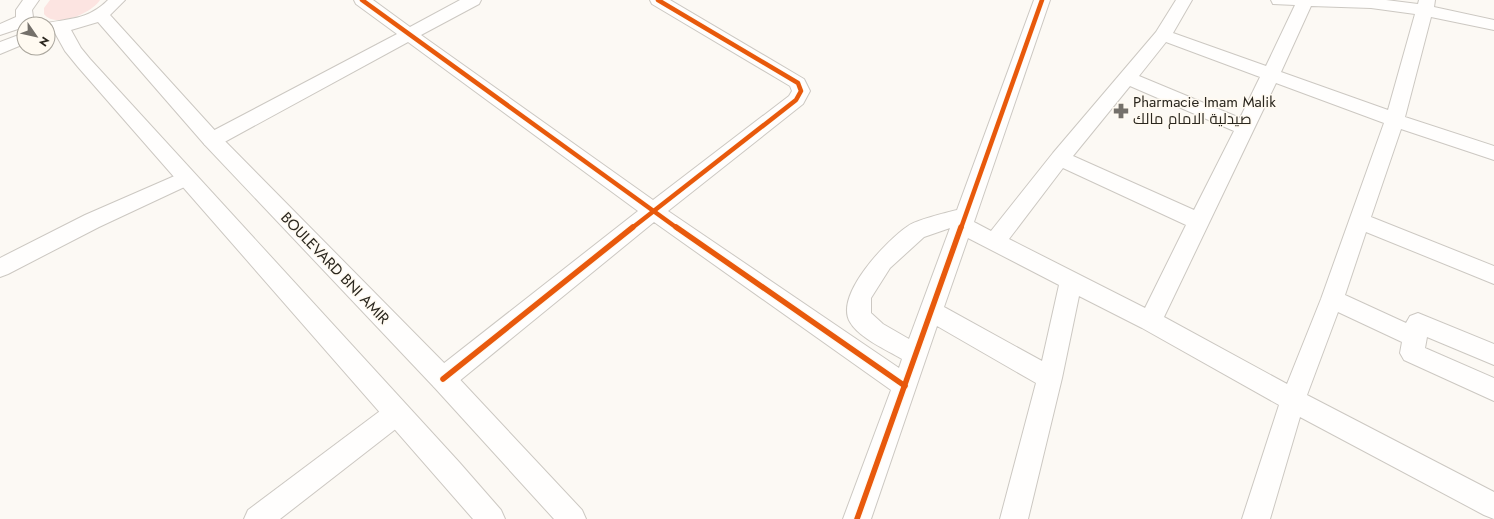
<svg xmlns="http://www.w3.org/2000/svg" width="1494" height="519" viewBox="0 0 1494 519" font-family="Jost,Cairo,sans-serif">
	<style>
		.green { fill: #fce4e1 }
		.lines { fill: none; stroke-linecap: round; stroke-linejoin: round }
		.minor-casing { stroke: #ccc8c2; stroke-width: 2 }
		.major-casing { stroke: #ccc8c2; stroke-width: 2 }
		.minor { fill: #fffefd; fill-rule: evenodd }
		.major { fill: #fffefd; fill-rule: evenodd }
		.cycleway-far1-casing { stroke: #fffaf1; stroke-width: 6 }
		.cycleway-casing { stroke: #fffaf1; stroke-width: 8 }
		.cycleway-far1 { stroke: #e8590c; stroke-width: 4.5 }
		.cycleway { stroke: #e8590c; stroke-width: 5.5 }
		.labels { text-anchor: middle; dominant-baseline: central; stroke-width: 3; stroke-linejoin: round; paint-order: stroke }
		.poi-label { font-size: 15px; fill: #2b271f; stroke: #fffaf1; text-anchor: start }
		.street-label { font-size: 15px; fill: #2b271f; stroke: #fffaf1 }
	</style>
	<rect width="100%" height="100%" fill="#fcf9f4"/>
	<path class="green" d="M 50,0 L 100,0 C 92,13 55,29 44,14 L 44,8 Z"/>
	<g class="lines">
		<g class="minor-casing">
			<g id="minor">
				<path d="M 354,0 L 373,0 L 410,27 L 460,0 L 481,0 L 479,4 L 421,35 L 653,200 L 789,96 L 792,91 L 790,86 L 652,4 L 650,0 L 670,0 L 804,79 L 810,91 L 803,104 L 668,211 L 899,368 L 902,359 C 887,350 859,338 850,322 C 834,295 887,240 908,226 C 916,220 945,213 957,210 L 1034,0 L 1050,0 L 974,222 L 991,231 L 1053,153 L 1156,32 L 1176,0 L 1192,0 L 1173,33 L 1266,66 L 1295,5 L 1273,4 L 1271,0 L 1386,0 L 1418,4 L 1419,0 L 1435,0 L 1434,7 L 1494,20 L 1494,30 L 1431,17 L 1405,117 L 1494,146 L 1494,160 L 1401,129 L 1371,217 L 1494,266 L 1494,284 L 1366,232 L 1345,295 L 1406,323 L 1410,316 L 1418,313 L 1494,344 L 1494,365 L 1427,337 L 1425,348 L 1494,378 L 1494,401 L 1404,360 L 1400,353 L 1402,342 L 1338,312 L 1307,395 L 1494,492 L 1494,519 L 1484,515 L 1300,417 L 1270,519 L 1242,519 L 1279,405 L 1142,328 L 1079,296 L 1062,378 L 1028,519 L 1000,519 L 1036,383 L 937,326 L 871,519 L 843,519 L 891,390 L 654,222 L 452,387 L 443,390 L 434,387 L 431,379 L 434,371 L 638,211 L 408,42 L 219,145 L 212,147 L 205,145 L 202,140 L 205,135 L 397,34 L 356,4 ZM 1311,6 L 1371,8 L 1415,14 L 1388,110 L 1281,72 ZM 1166,42 L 1260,77 L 1240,118 L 1139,76 ZM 1276,83 L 1384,123 L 1321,299 L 1287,384 L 1164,317 ZM 1130,86 L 1234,131 L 1194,210 L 1073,156 ZM 1063,168 L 1186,225 L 1145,308 L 1009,239 ZM 950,228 L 909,339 L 883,324 L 871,313 L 871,298 L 890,268 L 924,237 ZM 968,238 L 1059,285 L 1042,361 L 944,307 Z"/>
				<polygon points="186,171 193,173 196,178 193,183 99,227 8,274 0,277 0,258 85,215"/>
				<polygon points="397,402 406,405 410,413 406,421 280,519 244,519 248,510 388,405"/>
			</g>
		</g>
		<g class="major-casing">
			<g id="major">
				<polygon points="23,0 39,0 32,10 33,17 40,24 24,24 24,27 0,35 0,24 16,17 16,10"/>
				<path d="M 108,0 L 125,0 L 110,15 L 219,135 L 452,371 L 582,510 L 586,519 L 554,519 L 434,387 L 205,145 L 98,22 L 71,30 L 81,48 L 90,59 L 459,462 L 501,510 L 505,519 L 473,519 L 78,67 L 65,51 L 55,33 L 48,33 L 48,24 L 43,24 C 68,18 87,21 108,0 Z"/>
				<polygon points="24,33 24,44 0,54 0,42"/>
			</g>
		</g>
		<use href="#minor" class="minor"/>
		<use href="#major" class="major"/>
		<g class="cycleway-far1-casing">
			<g id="cycleway-far1">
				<polyline points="362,0 677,228"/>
				<polyline points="632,228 796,100 801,91 798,83 658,0"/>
				<polyline points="961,228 1042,0"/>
			</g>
		</g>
		<g class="cycleway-casing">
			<g id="cycleway">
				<polyline points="676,227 905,386"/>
				<polyline points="443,379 633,227"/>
				<polyline points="857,519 961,227"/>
			</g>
		</g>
		<use href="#cycleway-far1" class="cycleway-far1"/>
		<use href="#cycleway" class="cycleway"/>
	</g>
	<defs>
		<g id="pharmacy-bare" transform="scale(1.2)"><path d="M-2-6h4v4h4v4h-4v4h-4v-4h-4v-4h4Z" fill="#74706a" stroke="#fffaf1" stroke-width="2.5" paint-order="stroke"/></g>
	</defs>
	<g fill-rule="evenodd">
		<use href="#pharmacy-bare" x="1121" y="111"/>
	</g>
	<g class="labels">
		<g class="poi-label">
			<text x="1133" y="102">Pharmacie Imam Malik<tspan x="1133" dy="17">صيدلية الامام مالك</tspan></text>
		</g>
		<g class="street-label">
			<text transform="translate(335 268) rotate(46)">BOULEVARD BNI AMIR</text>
		</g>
	</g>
	<g transform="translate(36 36) rotate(124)"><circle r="19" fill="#fffaf1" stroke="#aaa69d"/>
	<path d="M0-3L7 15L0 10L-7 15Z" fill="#74706a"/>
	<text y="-6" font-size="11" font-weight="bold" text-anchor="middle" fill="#2b271f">N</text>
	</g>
</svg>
